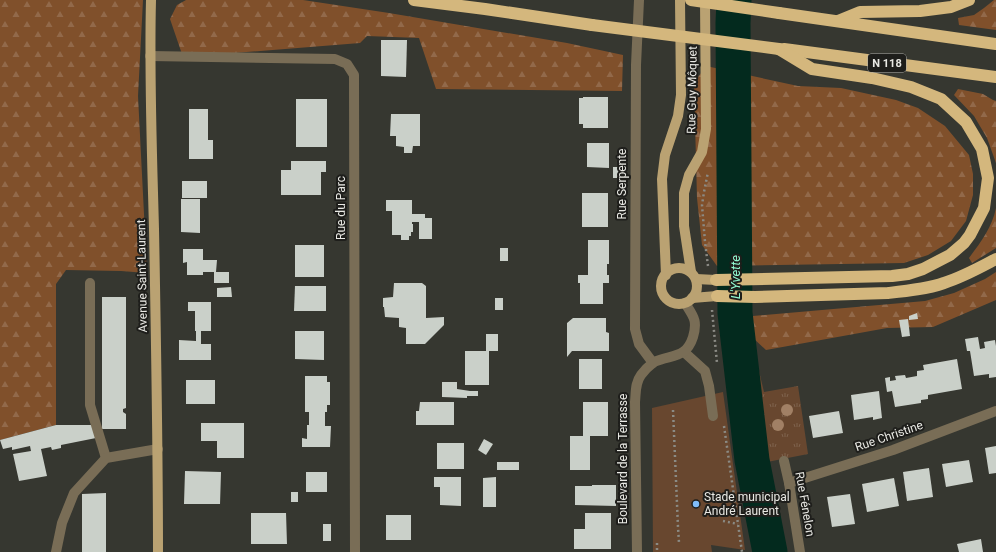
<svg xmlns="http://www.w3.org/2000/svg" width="996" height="552" viewBox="0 0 996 552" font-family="Roboto,sans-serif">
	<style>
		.grass { fill: url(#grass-tufts) }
		.forest { fill: url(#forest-firs) }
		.pitch { fill: #68472f }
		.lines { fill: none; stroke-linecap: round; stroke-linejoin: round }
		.river { stroke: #032a1e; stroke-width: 35 }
		.building { fill: #cad0c9 }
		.path { stroke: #8b8b85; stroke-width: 2.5; stroke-dasharray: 2 3; stroke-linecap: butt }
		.minor { stroke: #796d56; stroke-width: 10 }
		.major { stroke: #baa272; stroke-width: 10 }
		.highway { stroke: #d4b77d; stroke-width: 12 }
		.highway-bridge { stroke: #d4b77d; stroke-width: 12 }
		.tree { fill: #a18065 }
		.poi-dot { fill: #80bdfa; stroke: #1e1e1b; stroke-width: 1.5 }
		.labels { text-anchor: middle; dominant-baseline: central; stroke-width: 4; stroke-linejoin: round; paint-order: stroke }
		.shield { fill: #1e1e1b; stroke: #acaca8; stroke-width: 1 }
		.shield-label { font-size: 11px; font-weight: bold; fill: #e9e9e4 }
		.street-label { font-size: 12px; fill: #e9e9e4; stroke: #1e1e1b }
		.poi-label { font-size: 12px; fill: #e9e9e4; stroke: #1e1e1b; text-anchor: start }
		.water-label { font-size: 13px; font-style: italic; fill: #91f8d0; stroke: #1e1e1b }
	</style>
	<defs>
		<pattern id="grass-tufts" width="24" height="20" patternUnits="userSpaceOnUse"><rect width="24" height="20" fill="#68472f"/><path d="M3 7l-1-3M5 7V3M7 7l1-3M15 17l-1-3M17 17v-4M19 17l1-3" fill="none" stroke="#7e624d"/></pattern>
		<pattern id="forest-firs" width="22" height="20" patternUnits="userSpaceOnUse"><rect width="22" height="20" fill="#80502b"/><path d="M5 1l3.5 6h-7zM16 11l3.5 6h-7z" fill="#92694a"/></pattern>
	</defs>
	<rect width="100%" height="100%" fill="#363730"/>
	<polygon class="grass" points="758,367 764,392 798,386 808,454 767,462 750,368"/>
	<g class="forest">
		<polygon points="0,0 143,0 138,96 147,273 121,271 66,270 56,284 56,425 0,440"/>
		<polygon points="186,0 303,0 389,13 567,43 623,55 622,91 436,89 419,38 367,36 360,43 183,57 170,19 177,5"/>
		<polygon points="994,0 996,0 996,30 959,25 958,18 974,15 984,8"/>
		<polygon points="706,66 798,86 841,88 896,100 918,108 945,126 969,155 973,174 973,195 966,221 951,241 928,255 904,263 717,266 702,245 697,198 694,83"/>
		<polygon points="958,89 983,94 993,100 996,101 996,163 987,138 974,116 954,95"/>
		<path d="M 996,208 L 996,248 L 972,263 L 969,258 C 980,243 992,228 996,208 Z"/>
		<polygon points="996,272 996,300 933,327 887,328 766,350 751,336 753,316 925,301 954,293 985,279"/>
	</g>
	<polygon class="pitch" points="723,392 745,550 711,545 712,552 653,552 652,408"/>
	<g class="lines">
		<polyline class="river" points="734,0 733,23 735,313 752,460 770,552"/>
	</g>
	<g class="building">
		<polygon points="381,40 407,40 406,77 381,76"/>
		<polygon points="583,97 608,97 608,128 583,128 583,124 579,124 579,98 583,98"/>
		<rect x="296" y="99" width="31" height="48"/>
		<polygon points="189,109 208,109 208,140 213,140 213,159 189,159"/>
		<polygon points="391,114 420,114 420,146 413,146 412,153 404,153 404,147 396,146 396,136 390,136"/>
		<polygon points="587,143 609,143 609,168 587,167"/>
		<polygon points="291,161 326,161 326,172 321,172 321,195 281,195 281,170 291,170"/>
		<rect x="613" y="167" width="9" height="11"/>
		<rect x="182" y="181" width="25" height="17"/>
		<rect x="582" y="193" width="26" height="34"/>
		<polygon points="181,199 200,199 200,233 181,232"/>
		<polygon points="386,200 412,200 412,214 425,214 425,218 432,218 432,239 419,239 419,222 412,222 412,224 413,224 413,232 411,232 411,236 409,236 409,240 401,240 401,235 392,235 392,211 386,211"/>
		<polygon points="588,240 609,240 609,264 607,264 607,275 609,275 609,283 603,283 603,304 580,304 580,283 578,283 578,275 588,275"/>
		<rect x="295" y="245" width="29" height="32"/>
		<rect x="500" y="248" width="8" height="13"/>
		<polygon points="183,249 203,249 203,260 217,260 216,272 229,272 229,283 214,283 214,272 203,272 203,275 187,275 187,262 183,263"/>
		<polygon points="394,283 422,283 426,286 426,318 444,317 444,325 425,344 406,344 406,328 399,327 399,318 385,317 384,307 383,307 383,298 393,297"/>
		<polygon points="295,286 326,286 326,311 294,311"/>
		<polygon points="231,287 232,297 217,297 217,288"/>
		<polygon points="102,297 126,297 126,408 123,409 123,412 126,414 126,429 102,429"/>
		<rect x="495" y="298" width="8" height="12"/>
		<polygon points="188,302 211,302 211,331 201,331 201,344 211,344 211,360 179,360 179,340 196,341 196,331 195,331 195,311 188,311"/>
		<polygon points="917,313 918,319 909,320 909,316"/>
		<polygon points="573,318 606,318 606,332 609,333 609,351 572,351 567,357 567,323"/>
		<polygon points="908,319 910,336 902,337 899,320"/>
		<polygon points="295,331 324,331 324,360 295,359"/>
		<polygon points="486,334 498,334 498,351 489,351 489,385 465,385 465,351 486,351"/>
		<polygon points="978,337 980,349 985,348 984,342 995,340 996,346 996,377 989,378 989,374 974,376 970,351 967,351 965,339"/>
		<rect x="579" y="359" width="23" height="30"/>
		<polygon points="957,359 962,389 928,395 928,399 921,400 921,403 895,407 892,391 887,392 885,378 890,377 890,381 896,380 895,376 905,375 906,378 917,376 917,371 924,370 923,365"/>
		<polygon points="305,376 327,376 327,382 330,382 330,405 327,405 327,412 325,412 325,426 331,426 330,447 302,447 302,438 307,439 307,425 309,425 309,412 305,412"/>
		<rect x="186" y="380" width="29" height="24"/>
		<polygon points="442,382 457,382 457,389 470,391 478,391 478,396 467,396 467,398 442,397"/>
		<polygon points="879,391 882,418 873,420 873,417 854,420 851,395"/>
		<polygon points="420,402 454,402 454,425 416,425 416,411 419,411"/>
		<polygon points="583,402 608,402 608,436 590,436 590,470 570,470 570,436 583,436"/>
		<polygon points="839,411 843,433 813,438 809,416"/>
		<polygon points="201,423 244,423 244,458 217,458 217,441 201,441"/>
		<polygon points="56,425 94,425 96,438 61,445 61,448 52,450 51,447 41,449 47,476 19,481 13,454 31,451 30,446 12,450 12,447 3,449 0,440"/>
		<polygon points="484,439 493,444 486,455 478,450"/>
		<rect x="437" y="443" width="27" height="26"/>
		<polygon points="996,446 996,473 989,474 985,448"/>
		<polygon points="969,460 973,482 946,487 942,464"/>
		<rect x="497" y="462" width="22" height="8"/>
		<polygon points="929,468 933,497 907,501 903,472"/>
		<polygon points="185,471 221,472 220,504 184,504"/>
		<rect x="306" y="472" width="21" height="20"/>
		<polygon points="434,477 461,477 461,506 440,505 440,487 434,487"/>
		<polygon points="496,477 496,507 483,507 483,478"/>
		<polygon points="894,478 899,506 867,512 862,484"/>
		<polygon points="592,485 616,485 616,506 575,505 575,486 592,486"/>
		<rect x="291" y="492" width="7" height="10"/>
		<polygon points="106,493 106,552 82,552 82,494"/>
		<polygon points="850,494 855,524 832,527 827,497"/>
		<polygon points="251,513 286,513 287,544 251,544"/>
		<polygon points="585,513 611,513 611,549 574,549 574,529 585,529"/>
		<rect x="386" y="515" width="25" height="25"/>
		<rect x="323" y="524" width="8" height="17"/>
		<polygon points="981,539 983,552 959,552 957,544"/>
	</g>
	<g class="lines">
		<g class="path">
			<polyline points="708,266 705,242 702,205 704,192 708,172"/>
			<polyline points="712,310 717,363"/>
			<polyline points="673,410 678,527 679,543"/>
			<polyline points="724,426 742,552"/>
			<polyline points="723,521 738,524"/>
			<polyline points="657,543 657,552"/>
		</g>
		<g class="minor">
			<polyline points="639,0 636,65 635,329 639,344 653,363"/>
			<polyline points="150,56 335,59 347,64 354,75 355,552"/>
			<polyline points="90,283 90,405 106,458"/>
			<polyline points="684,352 705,371 709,386 713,416"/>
			<polyline points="784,461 789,483 800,552"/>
			<polyline points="789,483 893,450 996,411"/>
			<polyline points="56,552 62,523 74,493 106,458 158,449"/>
			<path d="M 637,552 L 635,402 C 636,392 635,383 641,375 C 644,371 650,365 654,362 C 672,354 686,359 693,337 C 698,320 693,316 685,303"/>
		</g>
		<g class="major">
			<path d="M 151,0 C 149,76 152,153 154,229 C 156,337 158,444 158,552"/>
			<circle cx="679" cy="286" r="18"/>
			<polyline points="691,272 684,226 684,193 689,175 702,152 706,129 705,0"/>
			<polyline points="666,275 662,179 665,155 678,116 681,95 680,0"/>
			<polyline points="696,279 716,280"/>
			<polyline points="692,298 717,296"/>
		</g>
		<g class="highway">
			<polyline points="414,0 485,9 592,25"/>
			<polyline points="779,13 996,44"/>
			<polyline points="838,21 860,12 920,11 951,7 969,0"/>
			<polyline points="784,49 996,77"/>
			<polyline points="716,280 892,276 908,274 923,269 950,255 964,243 970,235 984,208 988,178 982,149 966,122 941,99 911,87 872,78 812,69 779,49"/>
			<path d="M 717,296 L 755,297 L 888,293 C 907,291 927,289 944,283 C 963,277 979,268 996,259"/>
		</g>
		<g class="highway-bridge">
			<polyline points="691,0 779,13"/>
			<polyline points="592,25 779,49"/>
		</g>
	</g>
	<g class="tree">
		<circle cx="787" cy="410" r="6"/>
		<circle cx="778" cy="425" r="6"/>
	</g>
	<circle class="poi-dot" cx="696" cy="504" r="4"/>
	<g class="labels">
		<rect class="shield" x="868" y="54" width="38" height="18" rx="3"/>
		<g class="shield-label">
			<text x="887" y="63">N 118</text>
		</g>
		<g class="street-label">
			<text transform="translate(692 90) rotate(-89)">Rue Guy Môquet</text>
			<text transform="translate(622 184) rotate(-90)">Rue Serpente</text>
			<text transform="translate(341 208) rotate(-90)">Rue du Parc</text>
			<text transform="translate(142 276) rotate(-91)">Avenue Saint-Laurent</text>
			<text transform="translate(889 436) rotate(-19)">Rue Christine</text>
			<text transform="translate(623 459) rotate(-90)">Boulevard de la Terrasse</text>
			<text transform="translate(805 504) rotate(80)">Rue Fénelon</text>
		</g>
		<g class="poi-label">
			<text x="704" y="497">Stade municipal<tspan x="704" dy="14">André Laurent</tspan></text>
		</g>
		<g class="water-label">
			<text transform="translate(735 277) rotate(-90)">L'Yvette</text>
		</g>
	</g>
</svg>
